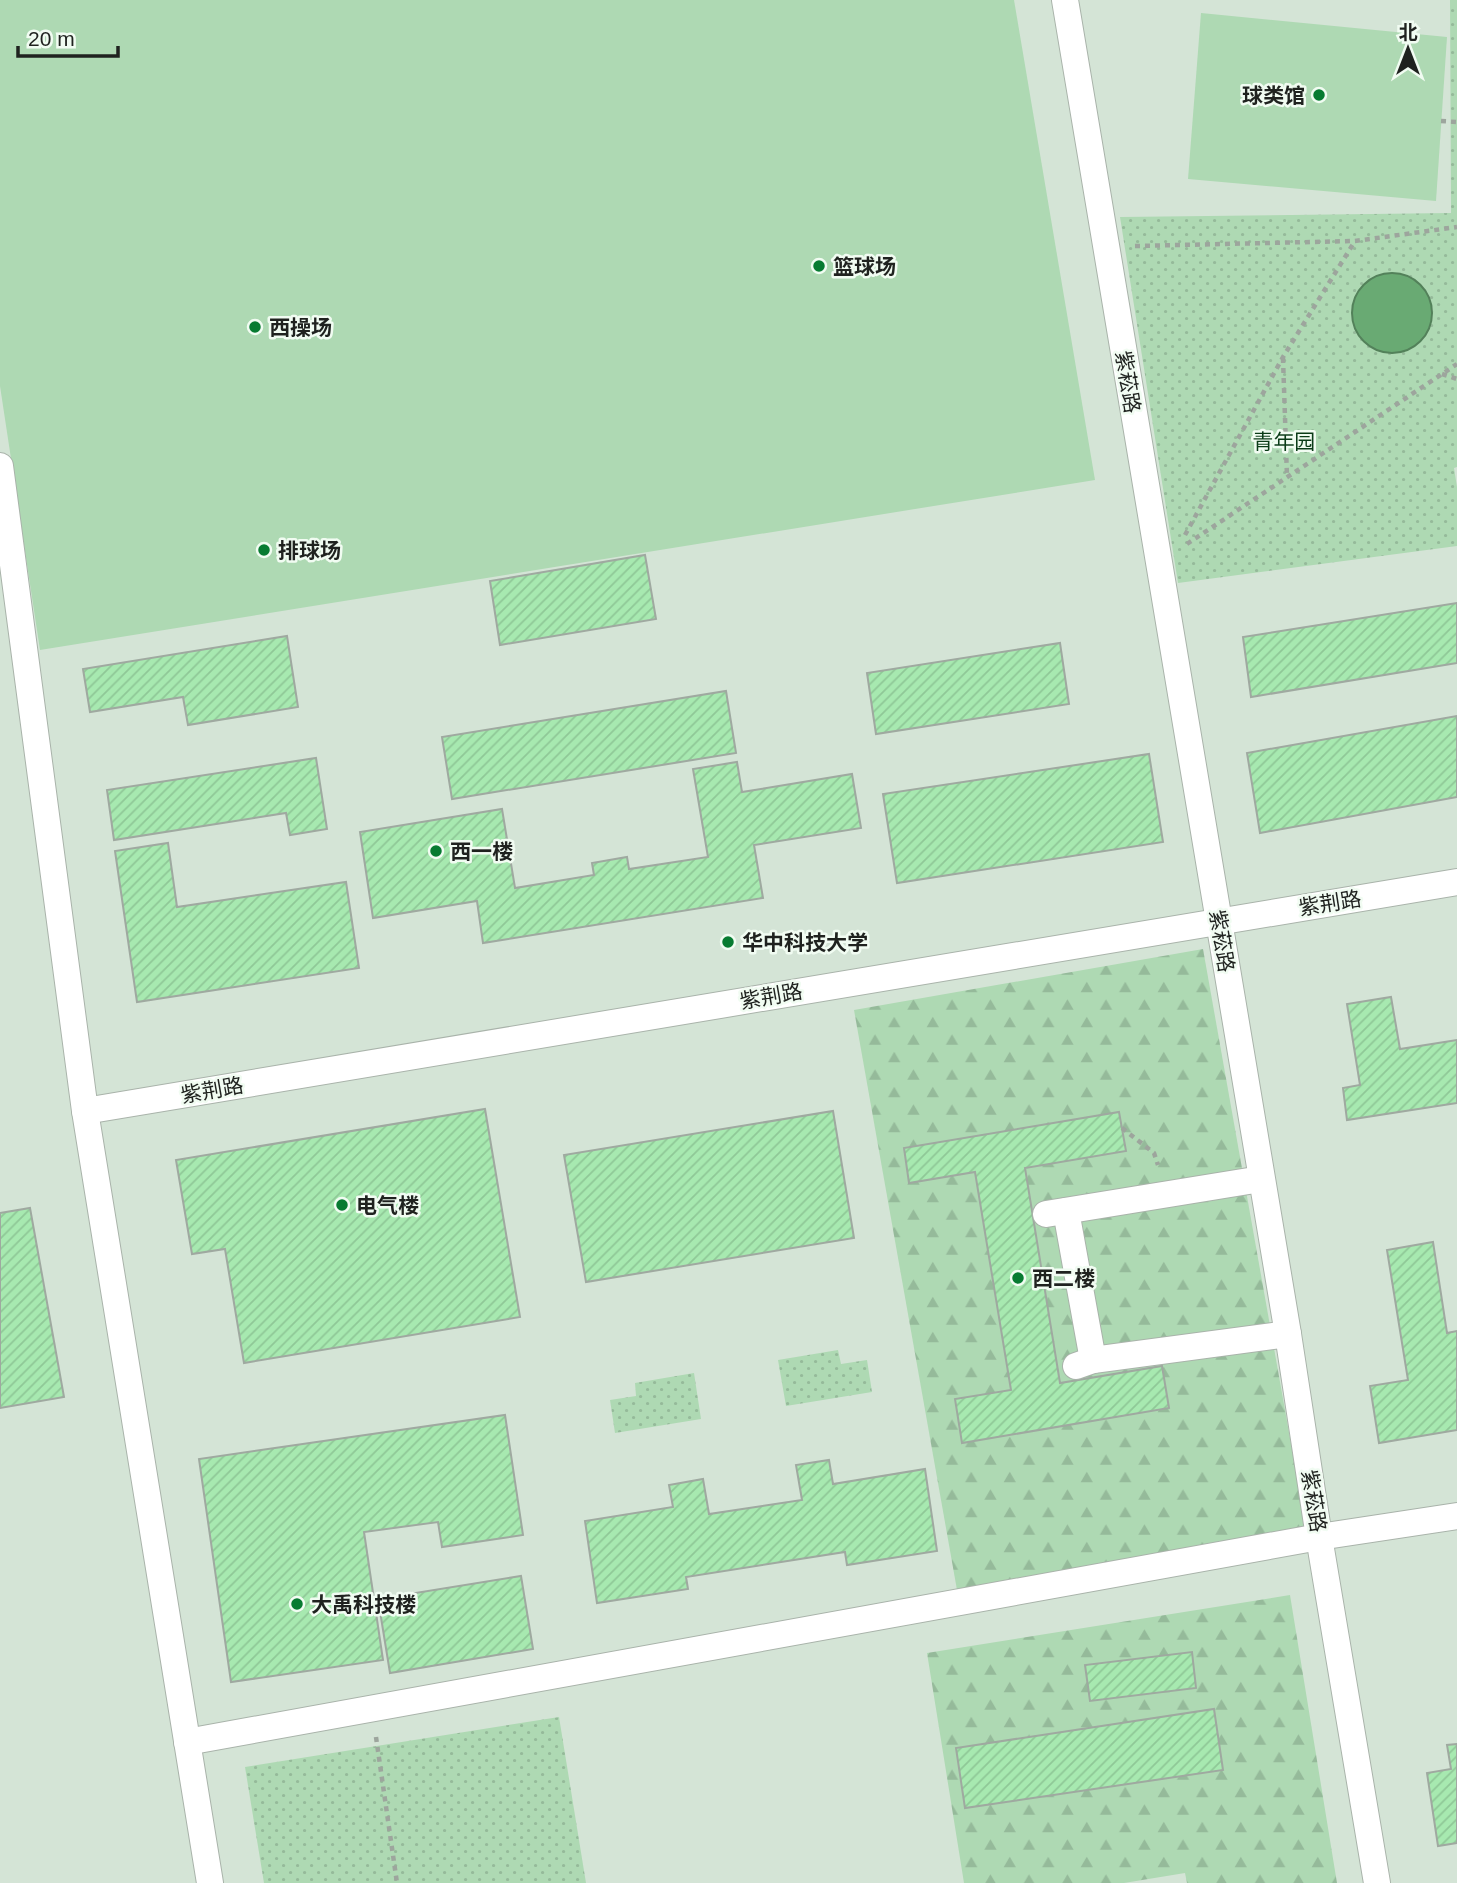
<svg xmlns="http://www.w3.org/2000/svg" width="1457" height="1883" viewBox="0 0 1457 1883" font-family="Arial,'Noto Sans SC',sans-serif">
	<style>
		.built { fill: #d4e4d6 }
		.green { fill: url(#green-dots); fill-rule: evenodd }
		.forest { fill: url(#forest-firs) }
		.pitch { fill: #aed9b3 }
		.water { fill: #69aa73; stroke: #53815a; stroke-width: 2 }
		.building { fill: url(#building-hatch); stroke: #9fa9a0; stroke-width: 2 }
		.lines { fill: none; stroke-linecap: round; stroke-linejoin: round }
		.street-casing { stroke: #a9b3aa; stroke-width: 28 }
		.path { stroke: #9da59d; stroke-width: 4.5; stroke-dasharray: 5 5; stroke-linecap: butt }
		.street { stroke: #fff; stroke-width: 26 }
		.poi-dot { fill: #077b31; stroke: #f1fcf2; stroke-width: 2.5 }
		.labels { text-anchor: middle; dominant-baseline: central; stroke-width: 5; stroke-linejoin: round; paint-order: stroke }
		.poi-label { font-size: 21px; font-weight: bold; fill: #1f221f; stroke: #f1fcf2; text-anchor: start }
		.street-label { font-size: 21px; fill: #1f221f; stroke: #f1fcf2 }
		.park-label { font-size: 21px; fill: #0b3c18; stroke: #f1fcf2 }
	</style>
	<defs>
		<pattern id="green-dots" width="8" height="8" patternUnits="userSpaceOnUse" patternTransform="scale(1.75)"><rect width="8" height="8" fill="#aed9b3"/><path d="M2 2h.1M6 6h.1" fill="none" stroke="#95ba9a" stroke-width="1.8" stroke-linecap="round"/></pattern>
		<pattern id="forest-firs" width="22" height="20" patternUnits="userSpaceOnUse" patternTransform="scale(1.75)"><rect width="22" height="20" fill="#aed9b3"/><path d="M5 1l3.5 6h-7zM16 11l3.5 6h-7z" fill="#95ba9a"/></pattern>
		<pattern id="building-hatch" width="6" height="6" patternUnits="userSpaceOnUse" patternTransform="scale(1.75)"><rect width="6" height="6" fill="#a7e9b0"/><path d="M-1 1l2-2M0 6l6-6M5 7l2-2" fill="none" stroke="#8fc897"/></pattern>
	</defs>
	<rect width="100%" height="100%" fill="#e4efe5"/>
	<rect class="built" x="0" y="0" width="1457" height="1883"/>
	<g class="green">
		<path d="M 1450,0 L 1457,0 L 1457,467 L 1454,468 L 1457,487 L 1457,546 L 1178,583 L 1120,217 L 1451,213 ZM 1390,273 L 1404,275 C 1411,283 1426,295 1431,304 C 1434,310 1432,319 1430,326 C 1423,348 1402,354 1381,352 L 1353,322 C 1352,293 1363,280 1390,273 Z"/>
		<polygon points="838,1350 841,1364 867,1360 872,1392 786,1406 778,1360"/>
		<polygon points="694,1373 701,1419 615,1433 610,1400 636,1396 635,1383"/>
		<polygon points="559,1717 586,1883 264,1883 245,1767"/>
	</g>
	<g class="forest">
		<polygon points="1203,949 1306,1528 957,1590 854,1010"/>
		<polygon points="1290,1595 1337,1883 1187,1883 1185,1873 1124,1883 964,1883 927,1653"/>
	</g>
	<g class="pitch">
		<polygon points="0,0 1014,0 1095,480 40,650 0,386"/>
		<polygon points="1201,13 1447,37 1436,201 1188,179"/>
	</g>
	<circle class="water" cx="1392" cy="313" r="40"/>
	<g class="building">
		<polygon points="645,555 656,619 500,645 490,581"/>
		<polygon points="1457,603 1457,663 1251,697 1243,637"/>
		<polygon points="287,636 298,707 188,725 183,697 90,712 83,669"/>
		<polygon points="1060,643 1069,704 876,734 867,673"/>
		<polygon points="726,691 736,753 452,799 442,737"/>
		<polygon points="1457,716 1457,797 1260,833 1247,753"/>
		<polygon points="1149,754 1163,842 897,883 883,794"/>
		<polygon points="316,758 327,829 290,835 286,813 114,840 107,790"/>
		<polygon points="737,762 742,792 852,774 861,828 754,845 763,898 483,943 477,901 373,918 360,832 502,809 515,888 594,875 592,863 627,857 629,869 708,857 693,769"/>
		<polygon points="168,843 177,907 346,882 359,968 137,1002 115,851"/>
		<polygon points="1391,997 1400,1049 1457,1040 1457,1103 1347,1120 1343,1088 1360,1085 1347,1004"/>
		<polygon points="485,1109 520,1317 244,1363 225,1249 192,1254 176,1160"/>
		<polygon points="833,1111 854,1238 586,1282 564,1155"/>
		<polygon points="1119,1112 1126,1151 1025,1168 1060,1383 1162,1366 1169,1408 962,1443 955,1399 1011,1390 975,1172 909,1183 904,1148"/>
		<polygon points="30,1208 64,1397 0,1408 0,1213"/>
		<polygon points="1433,1242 1447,1333 1457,1331 1457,1430 1379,1443 1370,1386 1408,1380 1387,1250"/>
		<polygon points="505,1415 523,1535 442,1547 438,1522 364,1532 383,1660 231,1682 199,1459"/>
		<polygon points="829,1460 833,1484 925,1469 937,1551 847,1565 845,1552 686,1577 688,1589 597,1603 585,1521 673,1507 669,1485 703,1479 709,1514 802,1500 796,1465"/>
		<polygon points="521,1576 533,1649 390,1673 378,1599"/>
		<polygon points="1192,1652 1196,1688 1090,1701 1085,1665"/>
		<polygon points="1214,1709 1223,1770 965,1808 956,1748"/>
		<polygon points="1457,1744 1457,1843 1438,1846 1427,1773 1451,1769 1447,1745"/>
	</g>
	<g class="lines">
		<g class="street-casing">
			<g id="street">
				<polyline points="1065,0 1288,1334 1319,1537 1377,1883"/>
				<polyline points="0,466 85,1111 210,1883"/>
				<polyline points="85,1111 1457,882"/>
				<polyline points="1066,1211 1093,1360"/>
				<polyline points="1046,1214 1261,1179"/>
				<polyline points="1076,1366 1093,1360 1288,1334"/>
				<polyline points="187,1742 1319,1537 1457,1516"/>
			</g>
		</g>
		<g class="path">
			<polyline points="1441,121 1457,122"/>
			<polyline points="1135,246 1355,241 1457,227"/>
			<polyline points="1283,358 1287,477"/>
			<polyline points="1442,374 1457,379"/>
			<polyline points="1185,535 1283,357 1355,241"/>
			<polyline points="1187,544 1457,364"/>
			<polyline points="1122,1128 1154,1153 1158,1165"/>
			<polyline points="376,1737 397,1883"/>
		</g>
		<use href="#street" class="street"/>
	</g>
	<g class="poi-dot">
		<circle cx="1319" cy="95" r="7"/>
		<circle cx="819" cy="266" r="7"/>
		<circle cx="255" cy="327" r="7"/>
		<circle cx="264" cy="550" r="7"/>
		<circle cx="436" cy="851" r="7"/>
		<circle cx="728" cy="942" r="7"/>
		<circle cx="342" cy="1205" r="7"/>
		<circle cx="1018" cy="1278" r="7"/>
		<circle cx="297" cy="1604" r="7"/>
	</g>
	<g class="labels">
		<g class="poi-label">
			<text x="1305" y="95" text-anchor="end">球类馆</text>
			<text x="833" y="266">篮球场</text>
			<text x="269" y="327">西操场</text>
			<text x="278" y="550">排球场</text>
			<text x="450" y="851">西一楼</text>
			<text x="742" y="942">华中科技大学</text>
			<text x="356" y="1205">电气楼</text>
			<text x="1032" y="1278">西二楼</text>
			<text x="311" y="1604">大禹科技楼</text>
		</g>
		<g class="street-label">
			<text transform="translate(1128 382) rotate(81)">紫菘路</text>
			<text transform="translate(1330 903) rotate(-9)">紫荆路</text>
			<text transform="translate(1222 941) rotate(81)">紫菘路</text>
			<text transform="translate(771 996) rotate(-10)">紫荆路</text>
			<text transform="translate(212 1090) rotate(-10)">紫荆路</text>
			<text transform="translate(1314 1501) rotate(81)">紫菘路</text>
		</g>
		<g class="park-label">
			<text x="1284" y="441">青年园</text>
		</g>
	</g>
	<g transform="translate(1408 49)" stroke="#f1fcf2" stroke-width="5" paint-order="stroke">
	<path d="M0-5L12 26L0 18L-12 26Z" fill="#1f221f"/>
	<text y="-10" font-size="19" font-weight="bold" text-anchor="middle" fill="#1f221f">北</text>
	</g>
	<path d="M18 46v10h100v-10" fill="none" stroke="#1f221f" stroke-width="3.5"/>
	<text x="28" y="46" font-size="21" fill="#1f221f" stroke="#f1fcf2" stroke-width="5" paint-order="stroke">20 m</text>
</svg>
